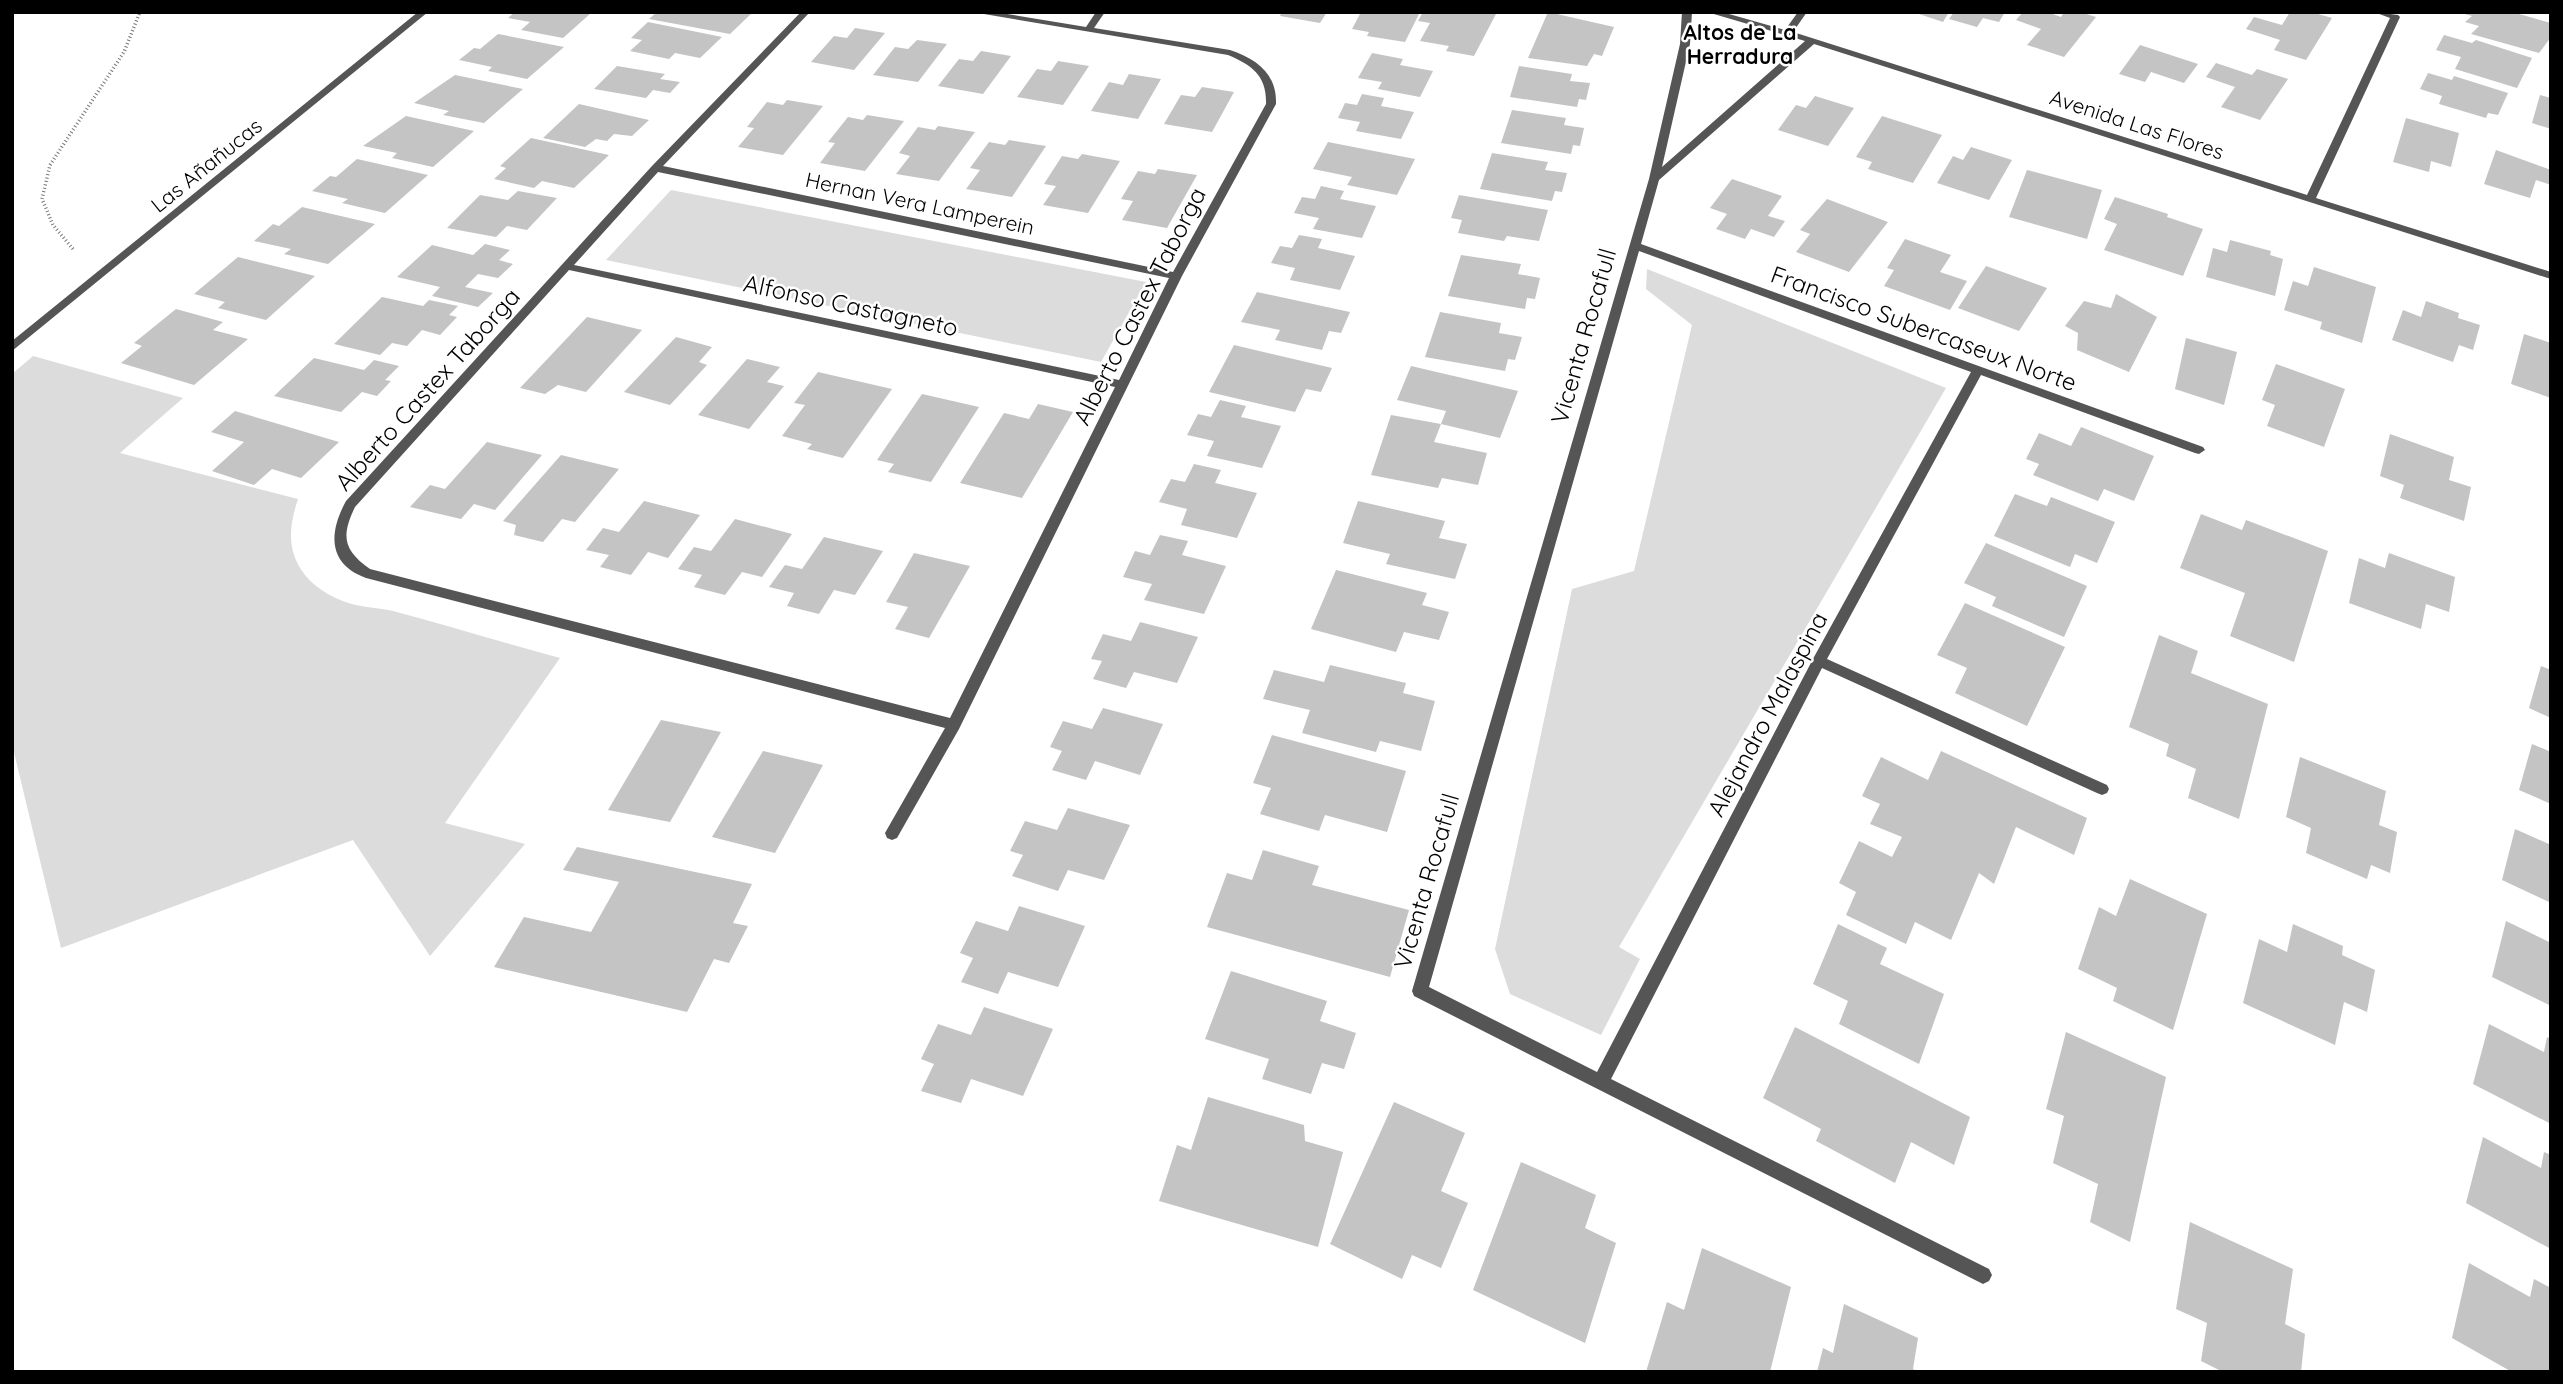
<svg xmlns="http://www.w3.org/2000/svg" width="2563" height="1384" viewBox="0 0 2563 1384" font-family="Quicksand,sans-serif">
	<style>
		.green { fill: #dcdcdc }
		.building { fill: #c4c4c4 }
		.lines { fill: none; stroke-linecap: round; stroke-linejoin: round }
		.path { stroke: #777; stroke-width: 3.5; stroke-dasharray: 1 2.5; stroke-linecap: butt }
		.street { fill: #555; fill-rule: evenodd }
		.labels { text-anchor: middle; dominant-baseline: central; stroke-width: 5; stroke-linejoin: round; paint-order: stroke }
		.far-neighbourhood-label { font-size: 21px; font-weight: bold; fill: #000; stroke: #fff }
		.far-street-label { font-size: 21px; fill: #000; stroke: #fff }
		.street-label { font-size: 24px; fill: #000; stroke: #fff }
	</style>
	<rect width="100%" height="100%" fill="#fff"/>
	<g class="green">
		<polygon points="671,190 1146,282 1101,362 606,260"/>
		<polygon points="1647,269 1946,388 1619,947 1640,959 1601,1035 1510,994 1495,949 1572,589 1634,571 1692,325 1646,289"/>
		<path d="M 33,356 L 183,398 L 120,453 L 298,499 C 289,526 286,551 305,575 C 317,590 338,601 356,605 C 368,608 381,608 393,611 C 449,626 504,643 560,658 L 445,823 L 525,844 L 430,956 L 353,840 L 61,948 L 12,744 L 12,374 Z"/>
	</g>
	<g class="building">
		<polygon points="515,12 588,12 591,13 563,38 521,30 530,22 508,18"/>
		<polygon points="657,12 753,12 730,34 649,19"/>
		<polygon points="1282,12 1327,12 1320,23 1280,16"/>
		<polygon points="1361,12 1420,12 1405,42 1367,36 1369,32 1352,29"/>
		<polygon points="1423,12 1487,12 1496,14 1474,56 1446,51 1449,46 1420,41 1430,23 1418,21"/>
		<polygon points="1548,12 1614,27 1602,56 1594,54 1587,66 1528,58"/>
		<polygon points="1913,12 1949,12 1943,22"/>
		<polygon points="1954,12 2005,12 1999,22 1983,18 1977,27 1949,19"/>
		<polygon points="2023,12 2047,12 2061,17 2064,12 2080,12 2096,17 2064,57 2027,45 2041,29 2016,20"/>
		<polygon points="2290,12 2311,12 2332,18 2306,60 2274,50 2280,40 2246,29 2254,17 2282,25"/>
		<polygon points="2512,12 2551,23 2551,37 2539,53 2471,34 2479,26 2465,22 2472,16 2461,13"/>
		<polygon points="648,22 722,37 700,58 675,53 669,59 630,51 642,40 631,38"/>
		<polygon points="855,28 885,33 854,70 811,62 834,36 847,38"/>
		<polygon points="498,34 564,47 527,79 488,71 492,67 459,60 474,48 480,49"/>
		<polygon points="2444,35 2472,43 2476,40 2532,58 2517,88 2455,69 2461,57 2436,50"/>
		<polygon points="917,40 947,44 918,82 873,75 895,47 908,49"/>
		<polygon points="2140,45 2198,64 2184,83 2151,72 2145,82 2119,74"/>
		<polygon points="981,51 1011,56 983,94 938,86 959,59 973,61"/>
		<polygon points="1372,53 1403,59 1400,65 1433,71 1420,97 1378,89 1382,82 1358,78"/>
		<polygon points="1058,61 1089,66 1063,105 1017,97 1037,69 1051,71"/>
		<polygon points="2216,63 2252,75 2257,69 2288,79 2260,120 2221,107 2235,87 2206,77"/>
		<polygon points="617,66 665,74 660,79 680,82 670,93 653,90 646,98 594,89"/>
		<polygon points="1519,66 1572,74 1570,81 1590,83 1586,100 1579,99 1577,107 1510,97"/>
		<polygon points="2428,73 2452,80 2454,76 2508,93 2498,115 2488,113 2486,118 2439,104 2442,96 2420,89"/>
		<polygon points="1129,74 1161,79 1138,119 1091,111 1109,82 1123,85"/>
		<polygon points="455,75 523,89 484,123 443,115 449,111 414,103"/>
		<polygon points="1202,87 1234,92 1212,132 1164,124 1181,95 1195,97"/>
		<polygon points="1362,94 1384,98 1381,106 1414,112 1401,139 1356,131 1360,122 1338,118 1345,103 1357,105"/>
		<polygon points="2540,95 2551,98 2551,129 2532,123"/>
		<polygon points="1815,96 1854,108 1828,146 1778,130 1796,105 1806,108"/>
		<polygon points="787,100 823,106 783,155 738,147 754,128 747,127 767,102 783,105"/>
		<polygon points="579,104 649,120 632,136 614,134 607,141 596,139 585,147 543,138"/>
		<polygon points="1512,110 1566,118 1564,125 1584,128 1580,146 1573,145 1571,154 1501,143"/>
		<polygon points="867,115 904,121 865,171 820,163 835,143 828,142 848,117 863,120"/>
		<polygon points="406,116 474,131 433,167 392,158 397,153 363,146"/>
		<polygon points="1882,116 1942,135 1913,183 1868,169 1872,162 1856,157"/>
		<polygon points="2406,118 2459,133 2451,167 2431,161 2429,172 2393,162"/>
		<polygon points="938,126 975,132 939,181 896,174 910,156 899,153 918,127 935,130"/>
		<polygon points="531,138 609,155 574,188 542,181 534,188 494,179 506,168 500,166"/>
		<polygon points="1009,140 1046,146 1012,197 966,189 980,170 970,168 989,142 1005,145"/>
		<polygon points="1328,142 1415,159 1397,195 1347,185 1352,177 1313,169"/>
		<polygon points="1971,147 2012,160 1989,200 1937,183 1953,156 1963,160"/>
		<polygon points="2496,150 2551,170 2551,185 2536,180 2530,198 2484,184"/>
		<polygon points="1492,153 1548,162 1545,170 1567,173 1562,192 1555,191 1552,201 1480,189"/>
		<polygon points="1082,154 1120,161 1088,213 1043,205 1056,186 1044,184 1062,156 1078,159"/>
		<polygon points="357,159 428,175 385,213 342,203 348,199 312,191 330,176 336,177"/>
		<polygon points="1158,169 1197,175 1167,228 1122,220 1133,201 1121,199 1138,171 1155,174"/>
		<polygon points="2027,170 2102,190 2087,239 2009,217"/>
		<polygon points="1732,179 1782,196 1768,216 1785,221 1774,237 1751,229 1745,239 1716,229 1727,214 1710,208"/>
		<polygon points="1321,186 1344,191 1340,199 1376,206 1362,238 1313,229 1319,218 1294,213 1302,197 1315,199"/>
		<polygon points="518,191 557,198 527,230 507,226 496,237 447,228 480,195 508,200"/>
		<polygon points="1459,195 1548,210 1539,241 1507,236 1504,241 1458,233 1462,220 1451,218"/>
		<polygon points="2115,197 2168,214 2167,217 2203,229 2183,276 2104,250 2117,224 2104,219"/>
		<polygon points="1827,199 1888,222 1849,272 1796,252 1810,234 1800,230"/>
		<polygon points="302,207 375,224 328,264 284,254 291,249 254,241 273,224 279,226"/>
		<polygon points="1299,235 1322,239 1318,248 1355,256 1340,290 1290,280 1295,268 1271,263 1280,246 1292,248"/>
		<polygon points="1905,239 1951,255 1940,272 1967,281 1950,310 1884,286 1894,270 1887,268"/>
		<polygon points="2230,240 2271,251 2270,255 2283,259 2275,296 2206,277 2213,248 2227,252"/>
		<polygon points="485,244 510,250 499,260 513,264 498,278 478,274 465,287 493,293 478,307 432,296 440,287 397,277 432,245 473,255"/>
		<polygon points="1461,255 1521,264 1518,274 1540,278 1535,299 1527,298 1525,309 1448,296"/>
		<polygon points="238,257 315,276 266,320 218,308 225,302 194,294"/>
		<polygon points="1986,266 2047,288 2019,331 1958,308"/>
		<polygon points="2314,267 2376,287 2362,343 2320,329 2322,322 2284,310 2293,281 2308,286"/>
		<polygon points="1257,292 1350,312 1341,333 1329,331 1322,350 1275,340 1280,330 1241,322"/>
		<polygon points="2116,294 2157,317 2129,372 2077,350 2078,333 2065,326 2084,301 2111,308"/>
		<polygon points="382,297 423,306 429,300 458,306 449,315 457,317 440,335 422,330 407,346 392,343 380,355 334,344"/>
		<polygon points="2426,301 2459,313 2458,318 2480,325 2473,350 2459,345 2453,362 2392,340 2403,310 2421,317"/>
		<polygon points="176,309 223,322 213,330 248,339 194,385 121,363 142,346 134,343"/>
		<polygon points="1440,312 1501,323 1499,333 1522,337 1515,360 1508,359 1505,371 1425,357"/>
		<polygon points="587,317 642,330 586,392 558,385 545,394 520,388"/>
		<polygon points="2524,334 2551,343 2551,398 2511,384"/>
		<polygon points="676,337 712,347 699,362 707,365 670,405 624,392"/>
		<polygon points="2186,338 2237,352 2224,405 2175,389"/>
		<polygon points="1234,345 1332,368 1321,392 1306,389 1295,412 1209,392"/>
		<polygon points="314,358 364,370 374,360 399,366 385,380 391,381 377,396 362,392 341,412 274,396"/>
		<polygon points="747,359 780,367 767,382 784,386 749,429 698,415"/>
		<polygon points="2276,364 2345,389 2324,447 2267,426 2275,405 2262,400"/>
		<polygon points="1411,366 1518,391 1500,438 1441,424 1446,411 1397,400"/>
		<polygon points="818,372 892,389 843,458 807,449 812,444 782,436 805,405 794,403"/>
		<polygon points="922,394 979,407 931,482 888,472 894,464 877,460"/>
		<polygon points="1220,400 1246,406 1241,417 1281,426 1262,468 1207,456 1214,441 1187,435 1198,414 1211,417"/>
		<polygon points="1038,404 1073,412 1022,498 960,483 1004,413 1029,419"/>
		<polygon points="235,411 339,442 301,478 272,469 254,485 212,471 244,442 211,432"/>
		<polygon points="1391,415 1441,424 1434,442 1487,453 1478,485 1442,478 1438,488 1371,475"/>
		<polygon points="2081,427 2154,456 2134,501 2104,489 2098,501 2033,475 2039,464 2026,459 2039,433 2071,446"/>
		<polygon points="2390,434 2454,457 2449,480 2471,487 2464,521 2400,498 2404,485 2380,476"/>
		<polygon points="487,442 542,455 495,510 474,504 461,519 410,507 430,485 445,489"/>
		<polygon points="561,455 619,469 575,522 562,519 543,542 514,535 516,525 503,521"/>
		<polygon points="1194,464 1221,470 1215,483 1257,493 1237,538 1181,525 1187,509 1159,502 1171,479 1185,482"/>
		<polygon points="2015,494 2047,506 2051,497 2115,522 2097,563 2075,554 2070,567 1994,536"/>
		<polygon points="644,501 700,515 668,558 648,552 631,575 600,567 609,555 586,550 603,528 619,532"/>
		<polygon points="1358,501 1445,521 1439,538 1467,544 1455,579 1386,564 1390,554 1343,543"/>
		<polygon points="2201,514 2242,530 2246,520 2328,551 2294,662 2230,636 2245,593 2180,568"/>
		<polygon points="735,519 792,534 762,577 742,572 725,595 694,587 702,575 678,569 694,547 711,551"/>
		<polygon points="1160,535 1188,541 1182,555 1226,566 1204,614 1144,600 1152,584 1123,577 1135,551 1150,555"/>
		<polygon points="824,537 883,551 855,595 834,590 819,614 787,606 794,593 769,587 785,565 802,569"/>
		<polygon points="1986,543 2087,586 2064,637 1992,606 1996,597 1964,583"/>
		<polygon points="914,553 970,566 929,638 895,629 908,607 886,602"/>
		<polygon points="2389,553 2455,577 2449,612 2426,604 2421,629 2349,603 2359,558 2385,568"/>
		<polygon points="1336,570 1427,593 1422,605 1449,612 1439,640 1404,632 1396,652 1311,629"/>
		<polygon points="1965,603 2065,647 2027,726 1955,693 1967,668 1937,655"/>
		<polygon points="1140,622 1198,637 1177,683 1134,672 1126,688 1093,679 1102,661 1091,659 1103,634 1131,641"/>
		<polygon points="2159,635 2198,651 2191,673 2268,704 2239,819 2188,798 2196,769 2166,756 2169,744 2129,727"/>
		<polygon points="1330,665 1406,683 1403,693 1435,701 1421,751 1380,741 1376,752 1302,733 1310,710 1263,699 1274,670 1324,682"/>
		<polygon points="2541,666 2551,670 2551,718 2529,708"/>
		<polygon points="1103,708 1163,724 1140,775 1095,761 1086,780 1052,770 1062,751 1050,747 1063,721 1092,729"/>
		<polygon points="661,720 721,732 670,822 608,810"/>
		<polygon points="1272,735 1406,771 1387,832 1325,815 1319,831 1260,814 1271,788 1253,783"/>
		<polygon points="2532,744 2551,752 2551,804 2519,790"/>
		<polygon points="763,751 823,765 775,853 712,837"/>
		<polygon points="1941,751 2087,818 2074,855 2016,827 1994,884 1979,873 1951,940 1915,922 1906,944 1846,915 1856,892 1839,883 1859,841 1892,857 1902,837 1870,824 1880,804 1862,796 1881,757 1928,780"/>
		<polygon points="2300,757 2386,791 2379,825 2397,832 2390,873 2371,865 2367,879 2306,853 2311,828 2286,817"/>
		<polygon points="1068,808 1130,825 1104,880 1068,870 1058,891 1012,876 1023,855 1010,851 1025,821 1057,830"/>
		<polygon points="2515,829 2551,845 2551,903 2502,880"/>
		<polygon points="577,847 752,884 733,923 748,926 729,963 714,959 687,1012 494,967 524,917 591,932 619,882 563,870"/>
		<polygon points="1263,850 1319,866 1312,885 1409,910 1390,977 1207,927 1227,873 1252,880"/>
		<polygon points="2130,879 2207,914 2173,1030 2113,1001 2117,988 2078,969 2099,907 2116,916"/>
		<polygon points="1019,906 1085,926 1058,987 1008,972 998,994 961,982 973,958 960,953 976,921 1008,931"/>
		<polygon points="2506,921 2551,943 2551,1006 2492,977"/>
		<polygon points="1838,924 1887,948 1880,964 1944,994 1919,1064 1839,1024 1848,1001 1813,984"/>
		<polygon points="2293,924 2343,946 2342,955 2375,970 2367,1012 2344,1002 2335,1045 2243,1003 2259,939 2287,952"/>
		<polygon points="1231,971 1327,1001 1320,1021 1356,1033 1344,1069 1322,1063 1311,1094 1262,1079 1269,1059 1205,1039"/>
		<polygon points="984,1007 1053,1029 1023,1096 971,1079 961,1103 921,1091 934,1064 921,1059 938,1024 971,1035"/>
		<polygon points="2489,1024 2544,1052 2547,1037 2551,1039 2551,1124 2473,1084"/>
		<polygon points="1795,1027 1970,1117 1954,1165 1911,1142 1895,1183 1816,1141 1821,1129 1763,1098"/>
		<polygon points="2066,1032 2166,1077 2130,1242 2090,1222 2098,1184 2053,1163 2064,1116 2046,1109"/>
		<polygon points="1208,1097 1304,1125 1305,1141 1343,1152 1318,1247 1159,1201 1177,1145 1191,1150"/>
		<polygon points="1394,1102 1465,1133 1441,1191 1468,1203 1441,1268 1412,1255 1402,1279 1330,1244"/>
		<polygon points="2483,1137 2541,1168 2544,1152 2551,1155 2551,1249 2466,1203"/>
		<polygon points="1521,1162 1596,1195 1585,1228 1616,1243 1585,1343 1473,1290"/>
		<polygon points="2190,1222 2293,1269 2285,1324 2305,1334 2301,1372 2223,1372 2201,1361 2207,1323 2176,1309"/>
		<polygon points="1702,1248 1791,1287 1770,1372 1646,1372 1667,1302 1684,1310"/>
		<polygon points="2469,1263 2530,1297 2534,1279 2551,1288 2551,1372 2512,1372 2452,1338"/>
		<polygon points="1844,1304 1918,1338 1913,1369 1919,1372 1817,1372 1823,1348 1833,1353"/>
	</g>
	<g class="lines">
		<polyline class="path" points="73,249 53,225 42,199 50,165 124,52 140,12"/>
		<g class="street">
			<polygon points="418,12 428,12 12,351 12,341"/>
			<path d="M 801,12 L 810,12 L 663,166 L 1173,272 L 1266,104 C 1267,76 1252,65 1228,55 L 972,12 L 995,12 L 1086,27 L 1096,12 L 1105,12 L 1094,28 L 1230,50 C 1257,59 1277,74 1276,104 L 1182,276 L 959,729 L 897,838 L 892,840 L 887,838 L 885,833 L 945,728 L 366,578 C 327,564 329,532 346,501 L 652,166 ZM 658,172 L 1169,278 L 1119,380 L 574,265 ZM 569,270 L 1115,387 L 950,718 L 370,569 C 343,550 341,536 355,507 Z"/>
			<path d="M 1682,12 L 1692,12 L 1690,44 L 1662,167 L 1805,41 L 1707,12 L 1722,12 L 1785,30 L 1798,12 L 1807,12 L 1793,32 L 2307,195 L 2390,18 L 2374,12 L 2398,15 L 2400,17 L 2316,198 L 2551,272 L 2551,279 L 1814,44 L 1659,180 L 1641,244 L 2203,447 L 2205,450 L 2199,454 L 2195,453 L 1981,375 L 1827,659 L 2107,785 L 2109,789 L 2107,793 L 2102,795 L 2097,793 L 1822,668 L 1611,1079 L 1989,1269 L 1992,1275 L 1989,1281 L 1983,1284 L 1414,996 L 1412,991 L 1649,179 L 1680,44 ZM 1639,251 L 1971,372 L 1814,657 L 1597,1072 L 1429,987 Z"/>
		</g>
	</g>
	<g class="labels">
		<g class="far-neighbourhood-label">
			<text x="1740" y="32">Altos de La<tspan x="1740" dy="24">Herradura</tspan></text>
		</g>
		<g class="far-street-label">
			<text transform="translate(2137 124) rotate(18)">Avenida Las Flores</text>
			<text transform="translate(206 165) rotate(-39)">Las Añañucas</text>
			<text transform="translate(920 203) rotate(12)">Hernan Vera Lamperein</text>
		</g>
		<g class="street-label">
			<text transform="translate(851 305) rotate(12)">Alfonso Castagneto</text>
			<text transform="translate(1139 306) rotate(-63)">Alberto Castex Taborga</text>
			<text transform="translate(1924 328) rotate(20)">Francisco Subercaseux Norte</text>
			<text transform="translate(1583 336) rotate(-74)">Vicenta Rocafull</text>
			<text transform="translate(427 389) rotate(-48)">Alberto Castex Taborga</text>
			<text transform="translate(1767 714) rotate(-62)">Alejandro Malaspina</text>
			<text transform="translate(1426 881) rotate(-74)">Vicenta Rocafull</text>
		</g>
	</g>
	<rect width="2563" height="1384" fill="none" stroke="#000000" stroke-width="28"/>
</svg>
